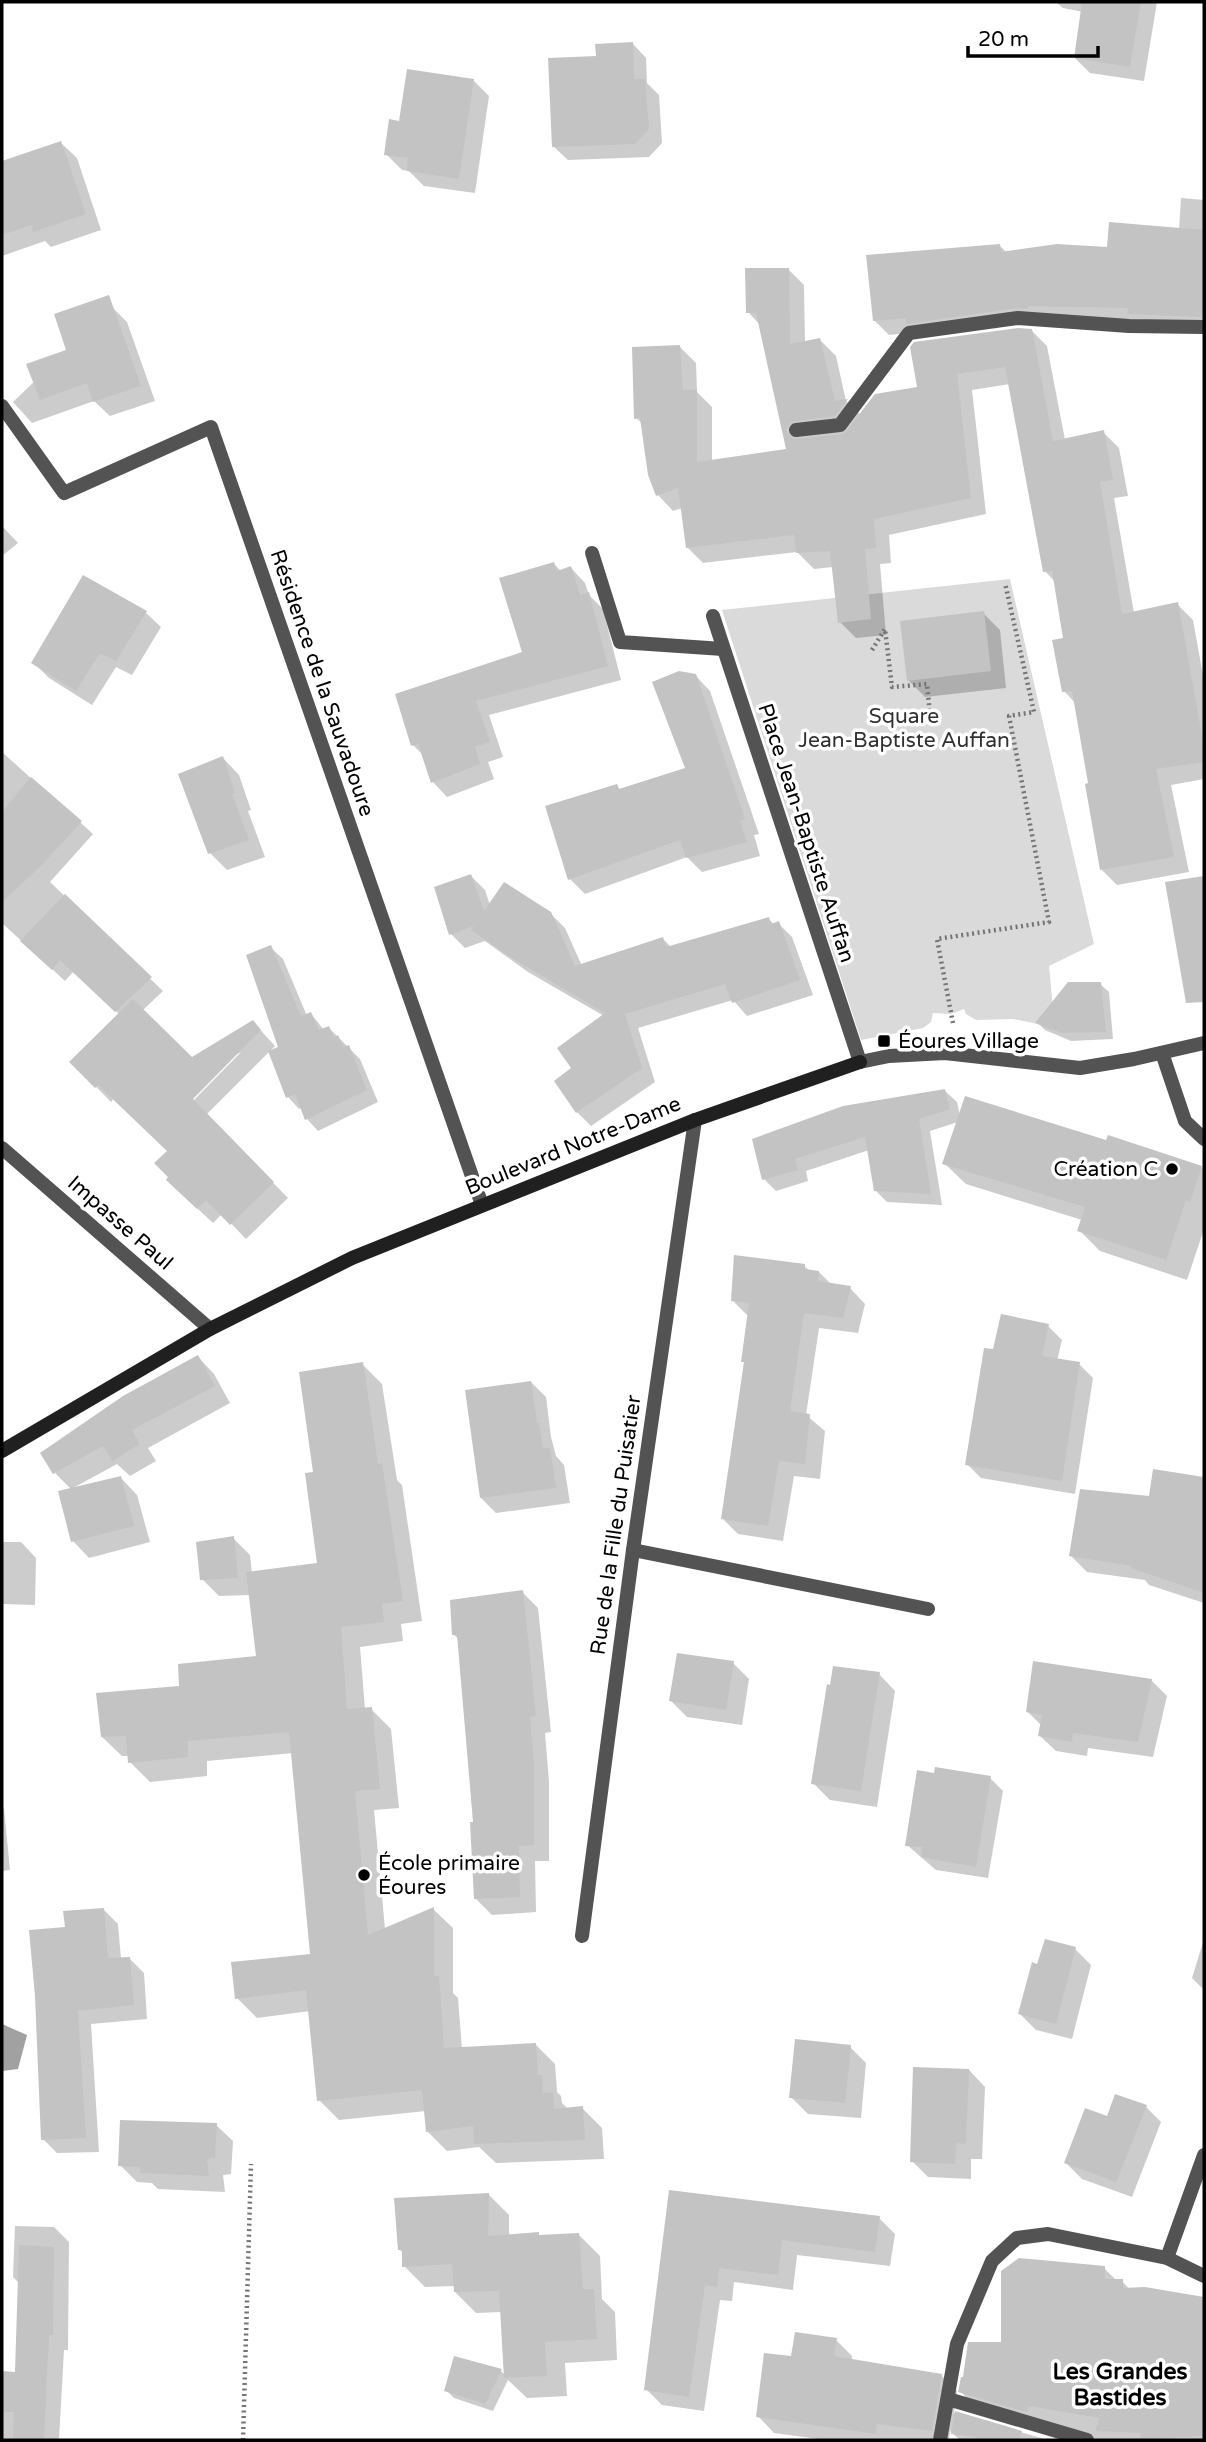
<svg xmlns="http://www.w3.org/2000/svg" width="1206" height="2442" viewBox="0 0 1206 2442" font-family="'Varela Round',sans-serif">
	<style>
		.green { fill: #dadada }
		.water { fill: #a1a1a1 }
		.shadow { fill: #0003; fill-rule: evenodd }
		.building { fill: #c3c3c3 }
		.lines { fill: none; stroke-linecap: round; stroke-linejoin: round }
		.path { stroke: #757575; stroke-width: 4.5; stroke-dasharray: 2 3.5; stroke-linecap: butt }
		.lane { stroke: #535353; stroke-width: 14 }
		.street { stroke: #535353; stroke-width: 14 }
		.secondary { stroke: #202020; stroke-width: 14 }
		.poi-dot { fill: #000; stroke: #fff; stroke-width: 2.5 }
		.labels { text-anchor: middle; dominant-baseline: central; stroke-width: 7; stroke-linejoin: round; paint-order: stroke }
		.street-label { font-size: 21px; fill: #000; stroke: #fff }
		.park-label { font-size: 21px; fill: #313131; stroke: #fff }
		.poi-label { font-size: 21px; fill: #000; stroke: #fff; text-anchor: start }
		.neighbourhood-label { font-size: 23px; font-weight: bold; fill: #000; stroke: #fff }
	</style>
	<rect width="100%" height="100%" fill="#fff"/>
	<polygon class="green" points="1010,579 1094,944 1049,966 1055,1030 1038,1024 1013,1019 976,1020 966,1014 964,1009 951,1014 933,1013 931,1022 923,1028 861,1040 722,610"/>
	<polygon class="water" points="2,2024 27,2035 18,2069 2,2071"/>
	<g class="shadow">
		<polygon points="1056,2 1157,2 1144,81 1090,73 1075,58 1083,12 1063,8"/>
		<polygon points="633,44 646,58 647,83 659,95 662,143 649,157 568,160 554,147 597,57"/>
		<polygon points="473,80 489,96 475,193 424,186 409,171 402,170 386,154 401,123"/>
		<polygon points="61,143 77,158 101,230 51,247 45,241 2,256 2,163"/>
		<polygon points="1181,198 1204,200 1204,330 1041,320 889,335 874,320 999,245 1007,253 1109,249 1179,230"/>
		<polygon points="788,269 804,285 805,343 820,340 836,356 846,401 861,415 919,389 1031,330 1047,346 1065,440 1103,432 1119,448 1128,496 1114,498 1134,613 1177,604 1193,620 1204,681 1204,779 1171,785 1189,872 1117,885 1101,869 1090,785 1076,704 1064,691 1065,639 1055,582 1045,571 1010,384 972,390 986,514 889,535 891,563 880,564 886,635 856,638 840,622 833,567 814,569 797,552 703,563 687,547 682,508 673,511 658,495 643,424 636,418 680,347 696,363 697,392 712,407 712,461 788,450 761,326 748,312"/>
		<polygon points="112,307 127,322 155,401 110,416 94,401 32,423 13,402"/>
		<polygon points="2,526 18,543 2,556"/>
		<polygon points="554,564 561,571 571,568 585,583 589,595 603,609 621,680 489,715 503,757 488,762 494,779 447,797 433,782 424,756 413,745 524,653"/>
		<polygon points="145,612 161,627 132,675 116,667 92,705 49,678 34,663"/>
		<polygon points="983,613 1000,630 1006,688 925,697 908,680"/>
		<polygon points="695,675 710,691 759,834 754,835 760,856 702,872 687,857 585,894 570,879 617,786 621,791 687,769"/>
		<path d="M 2,752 L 93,834 L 50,882 L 163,991 L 142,1011 L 191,1059 L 253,1022 L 275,1046 L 206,1115 L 288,1198 L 246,1239 L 222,1214 L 213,1223 L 183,1195 L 170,1152 L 114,1098 L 111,1102 L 72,1062 L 120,1015 L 74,971 L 65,981 L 2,923 L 2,864 L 7,859 L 2,854 ZM 241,1052 L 188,1106 L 185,1104 L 233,1056 Z"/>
		<polygon points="223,758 239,775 251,810 248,811 265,857 227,870 210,853 181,775"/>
		<polygon points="471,876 485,890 490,905 550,913 565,928 582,966 663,939 671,947 769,919 774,925 778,923 792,937 813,995 747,1016 733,1000 638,1028 655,1082 591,1126 577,1112 573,1068 604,1016 528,972 485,941 465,948 451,934"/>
		<polygon points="1204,877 1204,981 1198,982 1167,884"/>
		<polygon points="271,948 283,959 307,1016 311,1014 324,1030 329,1028 360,1059 378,1102 318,1131 307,1119 302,1107 299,1109 288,1097 280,1048"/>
		<polygon points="1100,984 1109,992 1113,1039 1071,1041 1045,1030 1038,1023"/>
		<polygon points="945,1091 957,1102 960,1116 1107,1142 1201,1167 1204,1170 1204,1229 1187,1280 1100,1251 1079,1230 1082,1220 966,1184 944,1163 958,1122 930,1131 942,1205 887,1202 875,1190 869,1150 806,1171 808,1181 776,1191 764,1179 754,1140"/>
		<polygon points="804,1266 810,1271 819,1272 832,1285 850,1288 865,1304 858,1333 819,1328 806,1415 825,1431 820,1479 794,1476 783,1541 738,1534 722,1518 746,1364 742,1361 749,1317 732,1300"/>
		<polygon points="1048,1326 1062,1340 1057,1361 1079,1364 1093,1378 1075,1494 981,1478 967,1464 995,1351"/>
		<polygon points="198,1357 214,1374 230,1403 148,1448 156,1461 130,1476 117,1464 73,1488 121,1478 137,1495 150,1542 89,1558 73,1541 72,1490 55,1473"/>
		<polygon points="362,1364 382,1384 397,1480 402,1485 422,1621 401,1624 403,1641 360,1647 365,1709 371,1709 391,1729 399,1808 374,1810 385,1929 433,1909 453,1928 453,1993 458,1998 462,2049 535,2044 555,2064 557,2092 561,2096 562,2103 568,2109 582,2108 602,2128 604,2159 496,2163 479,2147 447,2151 427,2131 426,2111 339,2120 319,2100 310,2011 257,2018 237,1998 312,1956 293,1753 207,1761 207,1776 150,1782 130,1762 129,1756 122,1756 102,1737 181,1688 258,1658 251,1595 219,1596 202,1579 233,1538 250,1555 252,1573 319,1565 315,1474"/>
		<polygon points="531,1382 546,1397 551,1437 556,1456 564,1465 570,1503 496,1513 481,1498"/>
		<polygon points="1196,1518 1204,1521 1204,1603 1149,1585 1145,1580 1087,1572 1071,1556"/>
		<polygon points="2,1542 21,1542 36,1558 35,1605 3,1604 3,1641"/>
		<polygon points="522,1592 538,1608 551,1732 545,1733 549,1781 549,1861 535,1861 536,1912 492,1915 476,1899 475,1824 460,1640 454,1635"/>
		<polygon points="733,1663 749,1679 742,1725 687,1717 671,1701"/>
		<polygon points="879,1674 895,1691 877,1807 830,1800 813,1783"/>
		<polygon points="1151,1680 1167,1696 1153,1757 1088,1748 1087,1756 1056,1751 1040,1736 1042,1726 1027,1711"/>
		<polygon points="990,1778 1003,1791 988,1878 936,1870 907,1845"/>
		<polygon points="2,1807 4,1809 10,1870 2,1871"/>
		<polygon points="104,1910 118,1924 121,1959 129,1958 144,1973 147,2019 91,2024 99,2152 57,2153 43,2139 67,1928"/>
		<polygon points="1204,1939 1204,1990 1192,1978"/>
		<polygon points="1075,1949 1091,1965 1072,2039 1036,2030 1020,2014 1038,1966"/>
		<polygon points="850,2047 866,2063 861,2118 808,2114 791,2097"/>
		<polygon points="969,2070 985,2087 982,2159 971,2159 971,2179 928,2177 912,2161"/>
		<polygon points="1146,2107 1161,2122 1132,2197 1082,2179 1066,2163 1108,2118"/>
		<polygon points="216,2125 233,2141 231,2174 223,2175 225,2192 158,2189 152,2183 137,2182 120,2165"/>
		<polygon points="671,2192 879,2218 895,2234 890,2266 797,2255 793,2290 734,2282 732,2301 720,2300 704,2411 662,2405 646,2389"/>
		<polygon points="488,2194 509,2215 509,2236 579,2235 600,2256 602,2299 615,2312 617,2360 565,2363 567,2396 527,2398 508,2380 493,2411 454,2398 446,2390 501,2371 505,2375 502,2312 476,2313 455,2292 455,2286 425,2287 404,2266 404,2254 399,2249"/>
		<polygon points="15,2226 54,2227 69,2242 68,2350 64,2350 59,2440 2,2440 2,2373 17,2374 20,2284 13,2277"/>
		<polygon points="1104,2268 1117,2281 1122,2281 1130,2290 1204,2301 1204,2440 1093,2440 974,2405 960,2391 1003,2344"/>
		<polygon points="836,2340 852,2356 852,2361 941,2375 957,2391 954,2413 1048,2440 960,2440 950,2431 949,2440 826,2440 774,2433 758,2416 792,2358"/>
	</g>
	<g class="building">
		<polygon points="1082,2 1141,2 1130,67 1074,58"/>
		<polygon points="633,42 634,79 645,79 649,129 635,144 552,147 548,58 596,56 595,44"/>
		<polygon points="407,69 474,79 459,179 407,171 408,158 384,155 389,119 399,121"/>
		<polygon points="61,141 86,214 33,232 32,225 2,235 2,161"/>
		<polygon points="1109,222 1204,230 1204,317 1127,314 1128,308 1028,306 1028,309 1017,308 906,324 906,318 873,321 866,255 1000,244 1001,252 1057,244 1107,247"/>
		<polygon points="745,268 789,268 790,344 820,338 835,401 848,399 835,416 791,422 786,430 793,439 844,434 875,394 917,387 910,347 914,342 1018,328 1032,329 1053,441 1104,430 1113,480 1100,482 1122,614 1178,602 1204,747 1204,762 1156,769 1174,857 1100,870 1085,784 1088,783 1072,691 1062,692 1052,640 1063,638 1052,571 1043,572 1005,367 957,374 971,498 874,519 876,548 865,549 871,619 838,623 830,551 796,553 794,535 686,548 678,488 656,496 648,475 640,418 634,419 632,347 680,345 683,390 697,390 697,462 786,449 756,313 746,313"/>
		<polygon points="109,295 141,386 93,402 87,383 40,400 26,364 66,350 54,314"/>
		<polygon points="554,562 557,571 571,566 580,595 589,592 608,666 476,701 490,742 475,747 480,764 431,783 418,744 411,746 395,694 522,652 499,578"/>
		<polygon points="83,575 147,611 116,661 100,653 76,691 31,663"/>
		<polygon points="984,611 991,671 907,681 900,621"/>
		<polygon points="679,671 696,674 745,819 740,821 747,842 686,858 680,840 568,880 545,806 617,784 619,789 685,768 652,682"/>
		<polygon points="223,756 235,793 232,794 249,840 208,854 178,774"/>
		<polygon points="31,777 82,821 42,865 2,902 2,812"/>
		<polygon points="471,874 484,911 504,882 551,912 575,966 663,937 666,947 769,917 771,924 779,921 800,980 732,1003 725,984 625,1014 642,1068 576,1113 554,1081 571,1068 557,1048 605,1013 512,958 471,930 474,926 449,935 434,887"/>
		<polygon points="1204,876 1204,1002 1186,1003 1165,882"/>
		<polygon points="65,894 152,977 115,1012 60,960 52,970 20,941"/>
		<polygon points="271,945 301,1016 311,1012 319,1030 329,1026 334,1038 338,1035 343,1047 349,1045 367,1090 305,1120 295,1094 286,1098 268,1051 278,1047 246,955"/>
		<polygon points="1068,982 1101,982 1106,1032 1062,1033 1035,1023"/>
		<polygon points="133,999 192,1057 253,1020 261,1030 193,1099 274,1182 230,1225 206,1200 197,1209 166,1180 168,1177 154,1163 167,1151 98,1085 95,1088 69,1062"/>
		<polygon points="945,1089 950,1109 919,1119 931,1194 874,1191 865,1137 795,1159 798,1170 762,1180 752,1139 843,1106"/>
		<polygon points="965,1096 1106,1140 1108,1135 1202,1166 1190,1202 1186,1200 1166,1260 1077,1231 1085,1207 942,1164"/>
		<polygon points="734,1255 805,1264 805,1269 819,1271 818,1281 851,1286 843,1318 804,1313 790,1411 810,1414 805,1464 779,1461 768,1526 721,1519 744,1362 741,1362 749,1303 731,1301"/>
		<polygon points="1001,1314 1049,1324 1042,1356 1080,1362 1062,1481 965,1465 984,1348 993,1349"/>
		<polygon points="198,1355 215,1386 132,1430 140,1444 112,1461 103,1446 53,1474 40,1453 123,1396"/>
		<polygon points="363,1362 378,1464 382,1463 403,1601 382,1604 384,1622 341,1627 347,1709 372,1707 380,1789 355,1791 368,1935 434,1907 434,1976 439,1976 444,2048 536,2043 538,2075 542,2075 543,2093 553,2092 554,2109 583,2106 585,2140 474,2144 473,2126 426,2132 422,2090 317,2101 306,1990 235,1999 231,1962 310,1954 289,1732 188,1741 188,1757 128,1763 126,1736 101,1737 96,1693 179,1686 178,1664 256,1656 246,1572 317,1563 305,1473 313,1472 299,1372"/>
		<polygon points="531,1381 537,1423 539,1423 543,1448 550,1448 556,1488 480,1498 465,1390"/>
		<polygon points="1153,1469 1204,1477 1204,1593 1131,1568 1132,1566 1069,1556 1080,1489 1149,1496"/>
		<polygon points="121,1476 134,1526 71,1542 58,1491"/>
		<polygon points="234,1536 238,1578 200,1580 196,1542"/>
		<polygon points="523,1590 536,1716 530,1717 534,1764 534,1845 519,1846 520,1897 474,1899 470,1822 473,1822 457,1635 452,1635 450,1600"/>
		<polygon points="677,1653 734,1661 726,1710 669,1701"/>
		<polygon points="1033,1661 1152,1679 1138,1742 1073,1733 1072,1742 1038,1736 1042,1715 1026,1712"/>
		<polygon points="833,1666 880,1672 861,1791 811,1784 827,1684 830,1685"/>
		<polygon points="935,1767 991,1776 976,1867 921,1857 922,1847 905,1846 917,1770 934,1773"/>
		<polygon points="104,1908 108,1958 130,1957 134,2005 78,2011 86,2138 41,2140 35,1996 29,1930 65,1927 63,1911"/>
		<polygon points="1045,1939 1076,1947 1056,2024 1018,2014 1032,1962 1037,1964"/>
		<polygon points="795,2039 851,2045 845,2103 789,2098"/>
		<polygon points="913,2067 969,2069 966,2144 956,2143 955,2164 910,2162"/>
		<polygon points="1115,2094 1147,2105 1116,2182 1064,2163 1085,2108 1107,2116"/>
		<polygon points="120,2120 217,2123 215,2158 207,2159 209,2176 140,2173 140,2167 118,2166"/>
		<polygon points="669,2190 880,2216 875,2252 782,2240 778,2275 719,2268 717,2287 705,2285 689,2397 644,2390"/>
		<polygon points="489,2193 488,2236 539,2232 539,2235 579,2233 583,2289 594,2289 597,2339 545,2342 547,2376 504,2378 499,2291 454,2292 452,2264 402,2267 402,2250 398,2250 394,2198"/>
		<polygon points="19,2245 54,2247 53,2335 49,2335 44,2439 13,2438 14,2412 2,2412 2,2371 15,2372"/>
		<polygon points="1019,2258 1105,2266 1105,2279 1123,2279 1123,2288 1145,2287 1204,2297 1204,2436 1140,2439 1141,2433 1095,2431 1100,2418 1029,2406 1027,2412 958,2392 961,2377 963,2377 968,2342 1001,2342 1001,2271"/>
		<polygon points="795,2332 837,2338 834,2356 942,2374 932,2431 877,2424 876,2434 756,2417 764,2353 791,2356"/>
		<polygon points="454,2356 502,2369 485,2404 444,2391"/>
		<polygon points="955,2411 1022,2431 1019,2440 975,2440 976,2437 951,2434"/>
	</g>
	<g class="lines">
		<g class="path">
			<polyline points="872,650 885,629 892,687 927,684 931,725"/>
			<polyline points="953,1023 937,939 1049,922 1009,716 1034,712 1005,583"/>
			<polyline points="243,2440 251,2164"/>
		</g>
		<g class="lane">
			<polyline points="796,430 840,425 909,333 1018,318 1129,326 1204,327"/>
			<polyline points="592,553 620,642 723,649"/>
			<polyline points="713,616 860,1062"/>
			<polyline points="1162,1053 1185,1121 1204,1139"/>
		</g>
		<g class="street">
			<polyline points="2,406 64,493 211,427 482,1205"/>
			<polyline points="860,1062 889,1056 945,1053 1080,1068 1134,1059 1204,1043"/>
			<polyline points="2,1148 210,1329"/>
			<polyline points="633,1550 928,1609"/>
			<polyline points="582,1936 633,1550 695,1120"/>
			<polyline points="1167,2258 1204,2155"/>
			<polyline points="948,2399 1087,2440"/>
			<polyline points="940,2440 957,2344 992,2261 1017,2238 1048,2234 1167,2258 1204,2276"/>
		</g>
		<polyline class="secondary" points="2,1451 210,1329 352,1258 695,1120 860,1062"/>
	</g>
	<g class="poi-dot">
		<rect x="877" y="1034" width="14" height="14" rx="3.5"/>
		<circle cx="1172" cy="1169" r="7"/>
		<circle cx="364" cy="1875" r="7"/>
	</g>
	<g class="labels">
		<g class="street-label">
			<text transform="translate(322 683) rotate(71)">Résidence de la Sauvadoure</text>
			<text transform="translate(806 833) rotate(72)">Place Jean-Baptiste Auffan</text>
			<text transform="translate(573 1146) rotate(-22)">Boulevard Notre-Dame</text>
			<text transform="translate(120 1223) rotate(41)">Impasse Paul</text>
			<text transform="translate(616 1525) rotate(-82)">Rue de la Fille du Puisatier</text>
		</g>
		<g class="park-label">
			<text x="904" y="716">Square<tspan x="904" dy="24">Jean-Baptiste Auffan</tspan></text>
		</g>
		<g class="poi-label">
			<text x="898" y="1041">Éoures Village</text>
			<text x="1158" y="1169" text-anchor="end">Création C</text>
			<text x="378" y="1863">École primaire<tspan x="378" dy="24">Éoures</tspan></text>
		</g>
		<g class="neighbourhood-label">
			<text x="1120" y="2372">Les Grandes<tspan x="1120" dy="26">Bastides</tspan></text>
		</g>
	</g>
	<rect width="1206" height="2442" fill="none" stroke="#000000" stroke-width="7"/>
	<path d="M968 46v10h130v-10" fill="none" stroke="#000000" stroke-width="3.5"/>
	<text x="978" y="46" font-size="21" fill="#000000" stroke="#ffffff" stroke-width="5" paint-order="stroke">20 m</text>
</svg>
